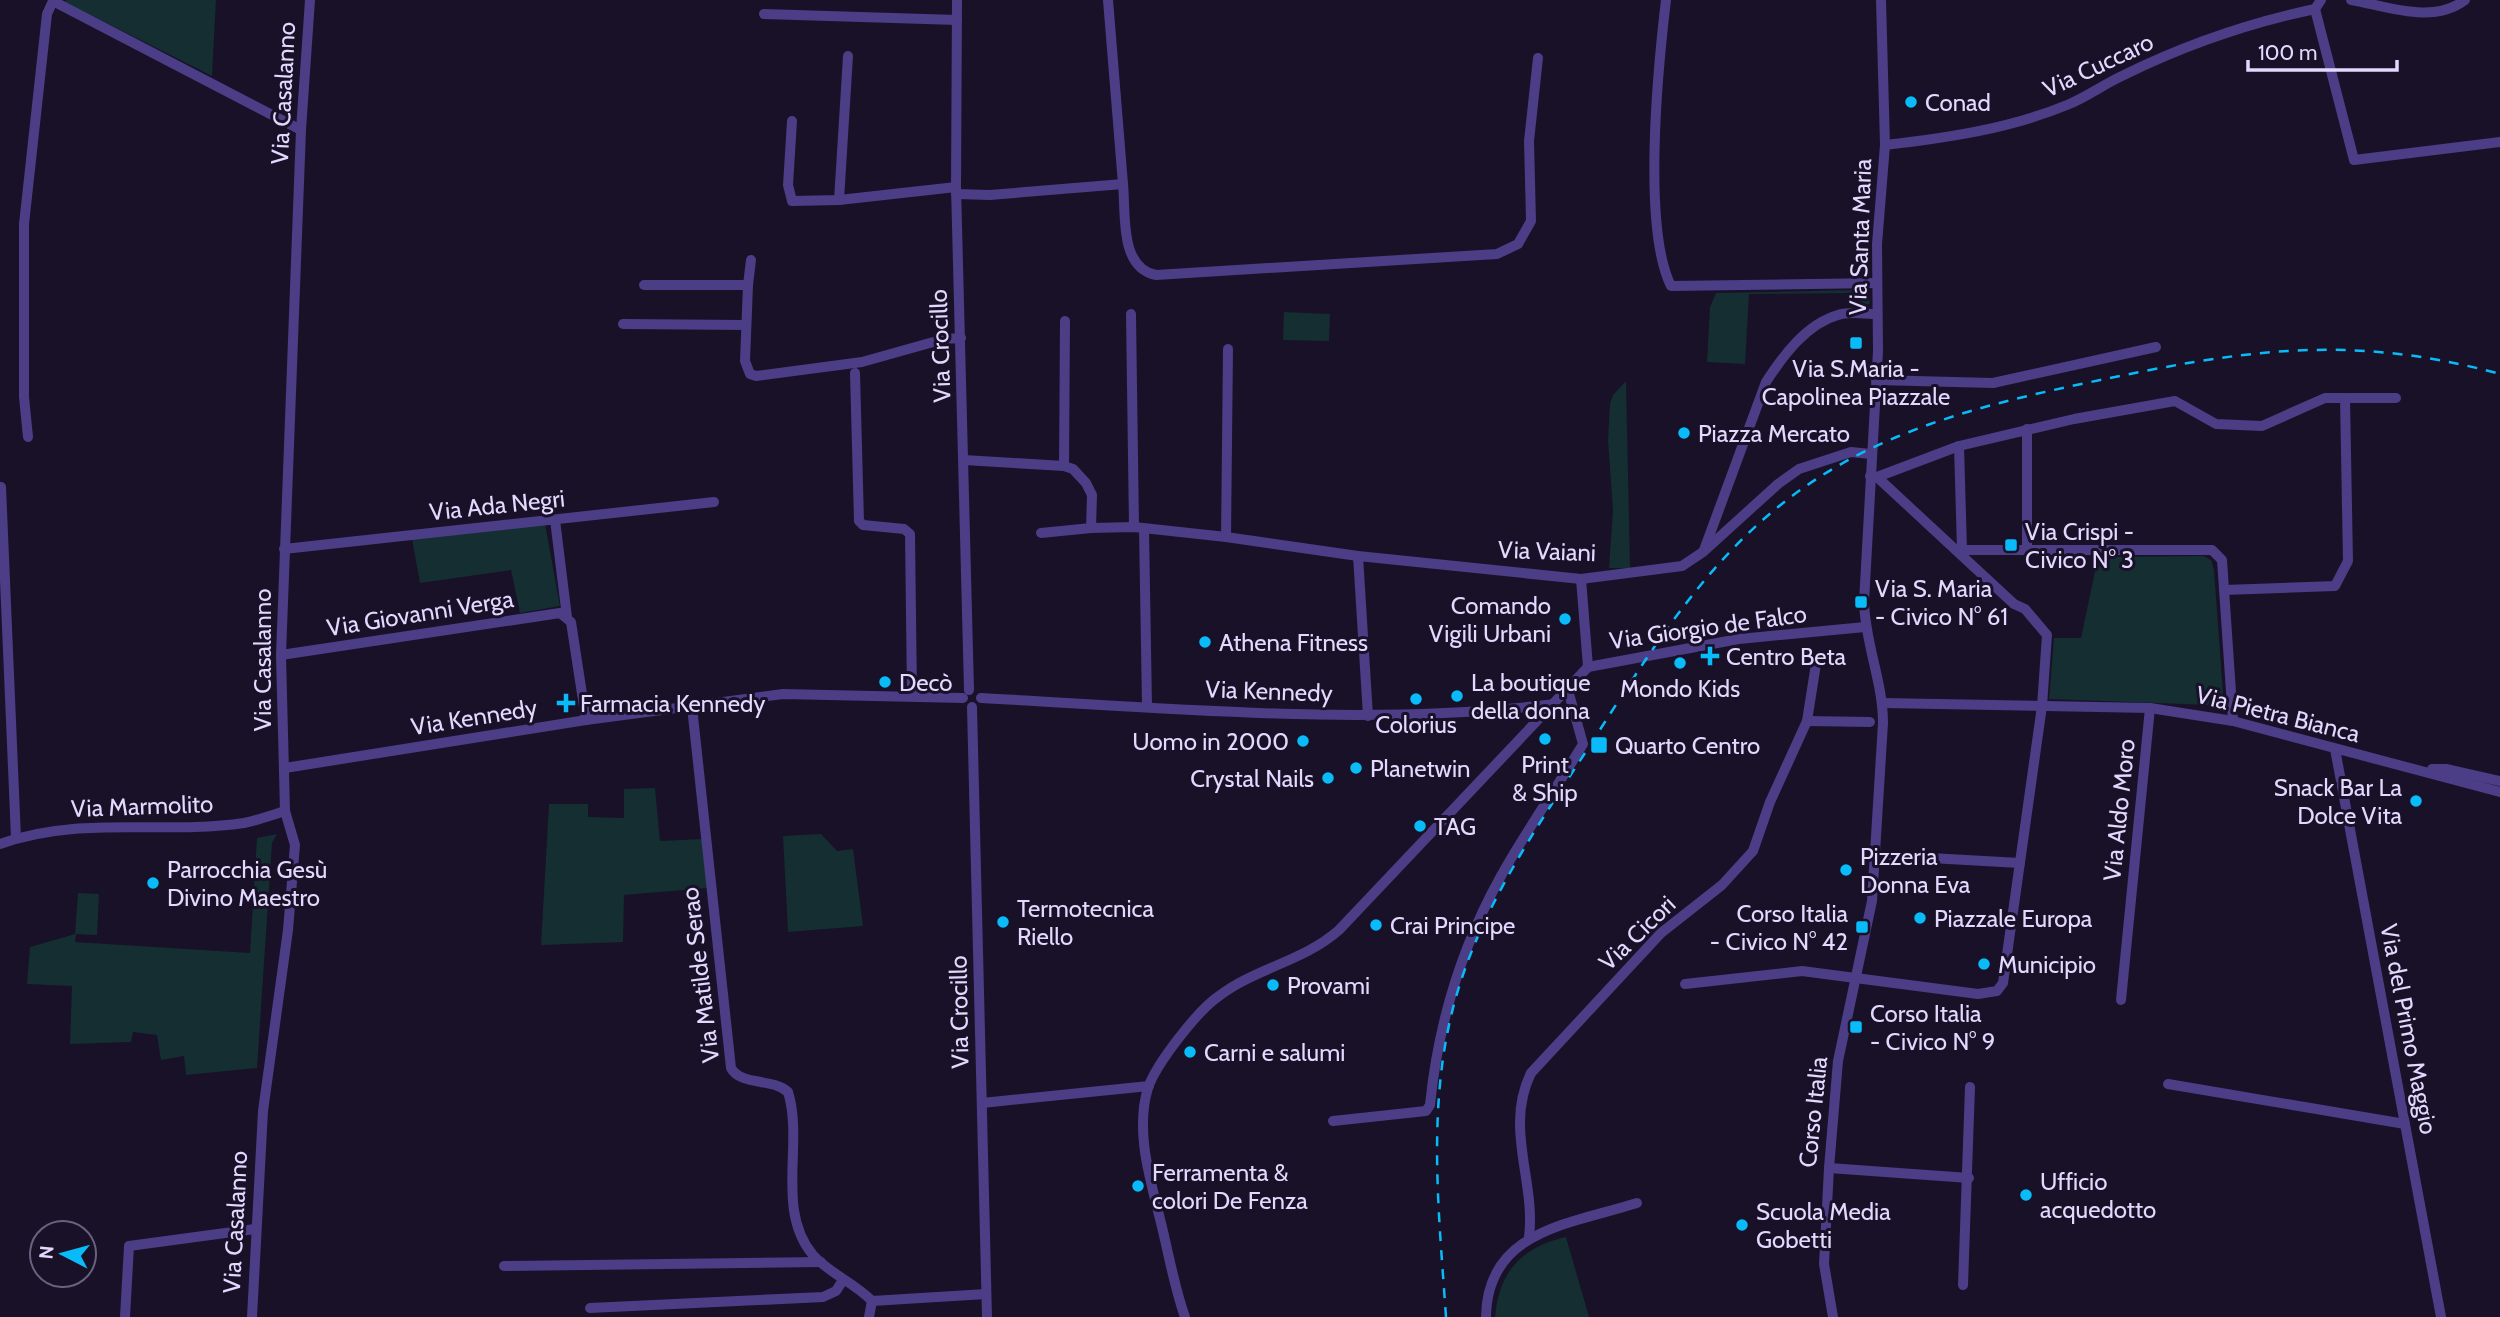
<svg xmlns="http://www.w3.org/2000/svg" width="2500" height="1317" viewBox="0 0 2500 1317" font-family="Cabin,sans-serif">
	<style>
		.green { fill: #142e32 }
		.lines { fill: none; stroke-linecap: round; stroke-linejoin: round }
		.street { stroke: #4b3d86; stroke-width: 10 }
		.rail { stroke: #09bcf9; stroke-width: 2.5; stroke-dasharray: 10 9; stroke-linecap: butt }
		.poi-dot { fill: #09bcf9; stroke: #181128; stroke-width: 2.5 }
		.labels { text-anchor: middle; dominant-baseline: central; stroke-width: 6; stroke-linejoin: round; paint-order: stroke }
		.street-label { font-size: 24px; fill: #e3d8fe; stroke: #181128 }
		.poi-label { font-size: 24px; fill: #e3d8fe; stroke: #181128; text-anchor: start }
	</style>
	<rect width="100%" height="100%" fill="#181128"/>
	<g class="green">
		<polygon points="66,0 216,0 212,76 65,2"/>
		<polygon points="1860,290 1867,291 1870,303 1858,310 1852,307 1852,293 1749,294 1745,364 1707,362 1710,307 1716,293"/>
		<polygon points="1284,312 1330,314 1329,341 1283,340"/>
		<polygon points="1626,381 1630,568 1609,568 1613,510 1608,440 1610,404 1613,395"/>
		<polygon points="545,524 560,606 520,613 511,570 420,583 412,539"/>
		<polygon points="2203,556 2211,560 2214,570 2223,693 2219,702 2209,705 2049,699 2054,638 2081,638 2098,557"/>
		<polygon points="655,788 660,841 702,839 707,888 624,895 623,942 541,945 549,804 588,804 588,817 624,818 624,789"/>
		<polygon points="277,834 272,843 257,1068 186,1075 184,1056 161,1060 157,1035 133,1032 131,1042 70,1044 72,986 27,984 30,947 75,934 78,893 99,894 97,935 76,934 75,942 250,953 257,838"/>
		<polygon points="821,834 837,851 853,849 863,926 788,932 783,836"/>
		<path d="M 1566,1237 L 1589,1317 L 1495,1317 C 1499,1271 1522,1247 1566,1237 Z"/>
	</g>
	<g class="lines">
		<g class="street">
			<polyline points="957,0 956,187 969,690"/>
			<polyline points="1108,0 1123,184"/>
			<path d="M 1666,0 C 1658,67 1642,228 1671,286 L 1877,283"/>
			<path d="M 2351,0 C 2387,6 2432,25 2465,0"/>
			<polyline points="2315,9 2354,160 2500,142"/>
			<polyline points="764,14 957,20"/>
			<polyline points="792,121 788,185 792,201 839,200 956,187"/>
			<path d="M 1885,145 C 1946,138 2009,129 2067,105 C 2087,97 2104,84 2124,75 C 2185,45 2249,23 2315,9 L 2321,0"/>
			<path d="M 956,194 L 990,195 L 1123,184 C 1126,213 1119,268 1156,275 L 1497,254 L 1518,244 L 1531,221 L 1529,141 L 1538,58"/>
			<polyline points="839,200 848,56"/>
			<polyline points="644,285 748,285 745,361 750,374 756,376 862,362 944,339 961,338"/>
			<polyline points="748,285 751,260"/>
			<polyline points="1131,314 1134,527"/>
			<polyline points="623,324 746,325"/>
			<polyline points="855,373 859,521 863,525 904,529 910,534 912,696"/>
			<polyline points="1876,380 1993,383 2156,347"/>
			<polyline points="28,437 24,397 24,224 47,14 53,1 301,130"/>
			<polyline points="1959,446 1962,550"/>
			<polyline points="964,460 1064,466 1073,469 1086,483 1092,495 1091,528 1041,533"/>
			<polyline points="1064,466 1065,321"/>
			<polyline points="1877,477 1959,446 2074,419 2175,401 2216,424 2262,426 2325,398 2396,398"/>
			<polyline points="1,487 16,838"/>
			<polyline points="555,520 567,617"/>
			<polyline points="1091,528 1134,527 1226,537 1358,556 1581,579 1682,566 1703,552 1778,484 1799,469 1851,452 1871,454"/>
			<polyline points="1144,529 1147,706"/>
			<polyline points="1226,537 1228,349"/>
			<polyline points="284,549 714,502"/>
			<path d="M 1704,550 L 1766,382 C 1783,356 1806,324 1838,315 C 1849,311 1864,314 1876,314"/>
			<polyline points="1956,550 2212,550 2222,560 2233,721"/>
			<polyline points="2027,550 2027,429"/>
			<polyline points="1358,556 1368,716"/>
			<polyline points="1581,579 1588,667"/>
			<polyline points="2224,590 2335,586 2348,561 2345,398"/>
			<polyline points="281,655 560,613 571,622 586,720"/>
			<path d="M 981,698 C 1171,708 1365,727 1555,704"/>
			<polyline points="1883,703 2150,708 2233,721 2500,792"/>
			<path d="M 692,707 L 731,1068 C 741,1086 773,1078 788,1092 C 804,1143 775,1210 813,1255 C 830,1274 855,1283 872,1301 L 986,1294"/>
			<polyline points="972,707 987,1317"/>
			<polyline points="1807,721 1870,722"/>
			<polyline points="2335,749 2441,1317"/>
			<polyline points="285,768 586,720 783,694 963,698"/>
			<polyline points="2432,769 2446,769 2500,781"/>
			<path d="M 0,844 C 80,815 162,835 244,823 C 258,820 272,815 285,811"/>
			<polyline points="1876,855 2020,863"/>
			<polyline points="1685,984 1802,971 1978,994 1997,991 2003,983 2042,706 2047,635 2025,609 2014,604 1877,477 1870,476"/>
			<polyline points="2121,1000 2150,708"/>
			<polyline points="2168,1084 2405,1124"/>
			<polyline points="982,1103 1149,1086"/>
			<path d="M 1333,1121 L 1426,1111 L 1430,1105 C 1438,1025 1462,946 1501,876 C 1526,831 1556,789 1583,744 L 1568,690"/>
			<polyline points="1829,1168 1969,1178"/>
			<path d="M 1529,1237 C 1536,1181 1504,1128 1531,1073 L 1661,933 L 1722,885 L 1753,851 L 1770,802 L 1807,721 L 1816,664"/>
			<polyline points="504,1266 821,1262"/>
			<polyline points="1963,1285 1970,1087"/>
			<polyline points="590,1308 823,1297 836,1291 843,1280"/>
			<polyline points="125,1317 129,1246 255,1229"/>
			<polyline points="252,1317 263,1111 288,930 295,845 285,811 281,655 301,130 310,0"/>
			<polyline points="869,1317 872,1301"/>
			<path d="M 1185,1317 C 1176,1292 1171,1266 1165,1240 C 1155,1193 1133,1137 1148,1088 C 1156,1064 1198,1010 1219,996 C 1256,968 1304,961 1339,930 L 1588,667 L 1739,639 L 1865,627"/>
			<path d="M 1486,1317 C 1487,1230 1571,1224 1637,1203"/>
			<path d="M 1833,1317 L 1824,1264 L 1829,1168 L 1838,1061 L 1872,901 L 1883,723 C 1883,682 1865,643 1864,602 L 1878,351 L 1877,244 L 1885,145 L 1881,0"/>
		</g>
		<path class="rail" d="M 1446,1317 C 1439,1214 1427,1109 1453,1008 C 1477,915 1531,836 1583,756 C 1639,670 1692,579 1772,512 C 1863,435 1972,407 2086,383 C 2238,351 2346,332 2500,374"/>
	</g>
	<g class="poi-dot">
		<circle cx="1911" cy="102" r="7"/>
		<rect x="1849" y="336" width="14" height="14" rx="3.5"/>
		<circle cx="1684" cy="433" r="7"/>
		<rect x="2004" y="538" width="14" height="14" rx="3.5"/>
		<rect x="1854" y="595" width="14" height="14" rx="3.5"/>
		<circle cx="1565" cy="619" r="7"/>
		<circle cx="1205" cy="642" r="7"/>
		<path d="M1706.5 645.5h7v7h7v7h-7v7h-7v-7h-7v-7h7z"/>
		<circle cx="1680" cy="663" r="7"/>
		<circle cx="885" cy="682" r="7"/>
		<circle cx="1457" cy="696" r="7"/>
		<circle cx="1416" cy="699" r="7"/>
		<path d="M562.5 692.5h7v7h7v7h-7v7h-7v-7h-7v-7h7z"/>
		<circle cx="1545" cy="739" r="7"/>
		<circle cx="1303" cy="741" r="7"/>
		<rect x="1590" y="736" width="18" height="18" rx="3.5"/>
		<circle cx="1356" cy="768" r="7"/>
		<circle cx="1328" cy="778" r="7"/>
		<circle cx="2416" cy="801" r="7"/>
		<circle cx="1420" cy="826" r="7"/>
		<circle cx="1846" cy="870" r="7"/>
		<circle cx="153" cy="883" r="7"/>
		<circle cx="1920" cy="918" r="7"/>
		<circle cx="1003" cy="922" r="7"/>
		<circle cx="1376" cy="925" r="7"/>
		<rect x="1855" y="920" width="14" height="14" rx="3.5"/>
		<circle cx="1984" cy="964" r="7"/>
		<circle cx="1273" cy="985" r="7"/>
		<rect x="1849" y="1020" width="14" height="14" rx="3.5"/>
		<circle cx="1190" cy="1052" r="7"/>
		<circle cx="1138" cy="1186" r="7"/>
		<circle cx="2026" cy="1195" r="7"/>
		<circle cx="1742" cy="1225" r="7"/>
	</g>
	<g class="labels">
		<g class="street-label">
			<text transform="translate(2098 65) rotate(-25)">Via Cuccaro</text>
			<text transform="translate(283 93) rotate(-87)">Via Casalanno</text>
			<text transform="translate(1860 237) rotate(-88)">Via Santa Maria</text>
			<text transform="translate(940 346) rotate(-92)">Via Crocillo</text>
			<text transform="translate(497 505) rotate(-6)">Via Ada Negri</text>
			<text transform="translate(1547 551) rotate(2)">Via Vaiani</text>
			<text transform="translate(420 613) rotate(-9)">Via Giovanni Verga</text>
			<text transform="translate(1708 627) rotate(-8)">Via Giorgio de Falco</text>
			<text transform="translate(262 660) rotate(-90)">Via Casalanno</text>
			<text transform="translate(1269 691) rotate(2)">Via Kennedy</text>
			<text transform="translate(2278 714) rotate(14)">Via Pietra Bianca</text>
			<text transform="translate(474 717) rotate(-9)">Via Kennedy</text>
			<text transform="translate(142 806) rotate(-2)">Via Marmolito</text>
			<text transform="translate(2119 810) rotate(-84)">Via Aldo Moro</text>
			<text transform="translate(1637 933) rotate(-44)">Via Cicori</text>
			<text transform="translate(700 975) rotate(-97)">Via Matilde Serao</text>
			<text transform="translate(959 1012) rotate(-91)">Via Crocillo</text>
			<text transform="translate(2409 1029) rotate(79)">Via del Primo Maggio</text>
			<text transform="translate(1813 1112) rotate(-84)">Corso Italia</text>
			<text transform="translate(235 1222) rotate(-87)">Via Casalanno</text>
		</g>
		<g class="poi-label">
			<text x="1925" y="102">Conad</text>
			<text x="1856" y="368" text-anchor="middle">Via S.Maria -<tspan x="1856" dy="28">Capolinea Piazzale</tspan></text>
			<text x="1698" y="433">Piazza Mercato</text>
			<text x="2025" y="531">Via Crispi -<tspan x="2025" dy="28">Civico N° 3</tspan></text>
			<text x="1875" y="588">Via S. Maria<tspan x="1875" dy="28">- Civico N° 61</tspan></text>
			<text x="1551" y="605" text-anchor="end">Comando<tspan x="1551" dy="28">Vigili Urbani</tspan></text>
			<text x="1219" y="642">Athena Fitness</text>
			<text x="1726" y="656">Centro Beta</text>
			<text x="899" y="682">Decò</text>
			<text x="1471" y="682">La boutique<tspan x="1471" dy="28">della donna</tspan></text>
			<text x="1680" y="688" text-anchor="middle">Mondo Kids</text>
			<text x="580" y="703">Farmacia Kennedy</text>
			<text x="1416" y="724" text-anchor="middle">Colorius</text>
			<text x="1289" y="741" text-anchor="end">Uomo in 2000</text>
			<text x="1615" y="745">Quarto Centro</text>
			<text x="1545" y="764" text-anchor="middle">Print<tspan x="1545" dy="28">&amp; Ship</tspan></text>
			<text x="1370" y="768">Planetwin</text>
			<text x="1314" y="778" text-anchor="end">Crystal Nails</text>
			<text x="2402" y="787" text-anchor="end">Snack Bar La<tspan x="2402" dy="28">Dolce Vita</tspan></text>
			<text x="1434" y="826">TAG</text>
			<text x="1860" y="856">Pizzeria<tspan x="1860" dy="28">Donna Eva</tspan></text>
			<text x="167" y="869">Parrocchia Gesù<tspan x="167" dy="28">Divino Maestro</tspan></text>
			<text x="1017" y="908">Termotecnica<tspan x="1017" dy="28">Riello</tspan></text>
			<text x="1848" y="913" text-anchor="end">Corso Italia<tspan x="1848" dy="28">- Civico N° 42</tspan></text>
			<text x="1934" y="918">Piazzale Europa</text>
			<text x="1390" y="925">Crai Principe</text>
			<text x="1998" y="964">Municipio</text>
			<text x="1287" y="985">Provami</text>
			<text x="1870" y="1013">Corso Italia<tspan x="1870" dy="28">- Civico N° 9</tspan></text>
			<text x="1204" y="1052">Carni e salumi</text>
			<text x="1152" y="1172">Ferramenta &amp;<tspan x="1152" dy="28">colori De Fenza</tspan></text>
			<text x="2040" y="1181">Ufficio<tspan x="2040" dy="28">acquedotto</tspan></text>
			<text x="1756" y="1211">Scuola Media<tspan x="1756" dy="28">Gobetti</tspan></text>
		</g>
	</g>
	<g transform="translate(63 1254) rotate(276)"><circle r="33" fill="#181128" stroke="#69617e" stroke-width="2"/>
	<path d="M0-5L12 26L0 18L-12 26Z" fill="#09bcf9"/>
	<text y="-10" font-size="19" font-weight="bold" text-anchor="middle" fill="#e3d8fe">N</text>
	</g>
	<path d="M2248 60v10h149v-10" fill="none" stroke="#e3d8fe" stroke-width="3.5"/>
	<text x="2258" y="60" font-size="21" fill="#e3d8fe" stroke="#181128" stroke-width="5" paint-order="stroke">100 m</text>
</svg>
